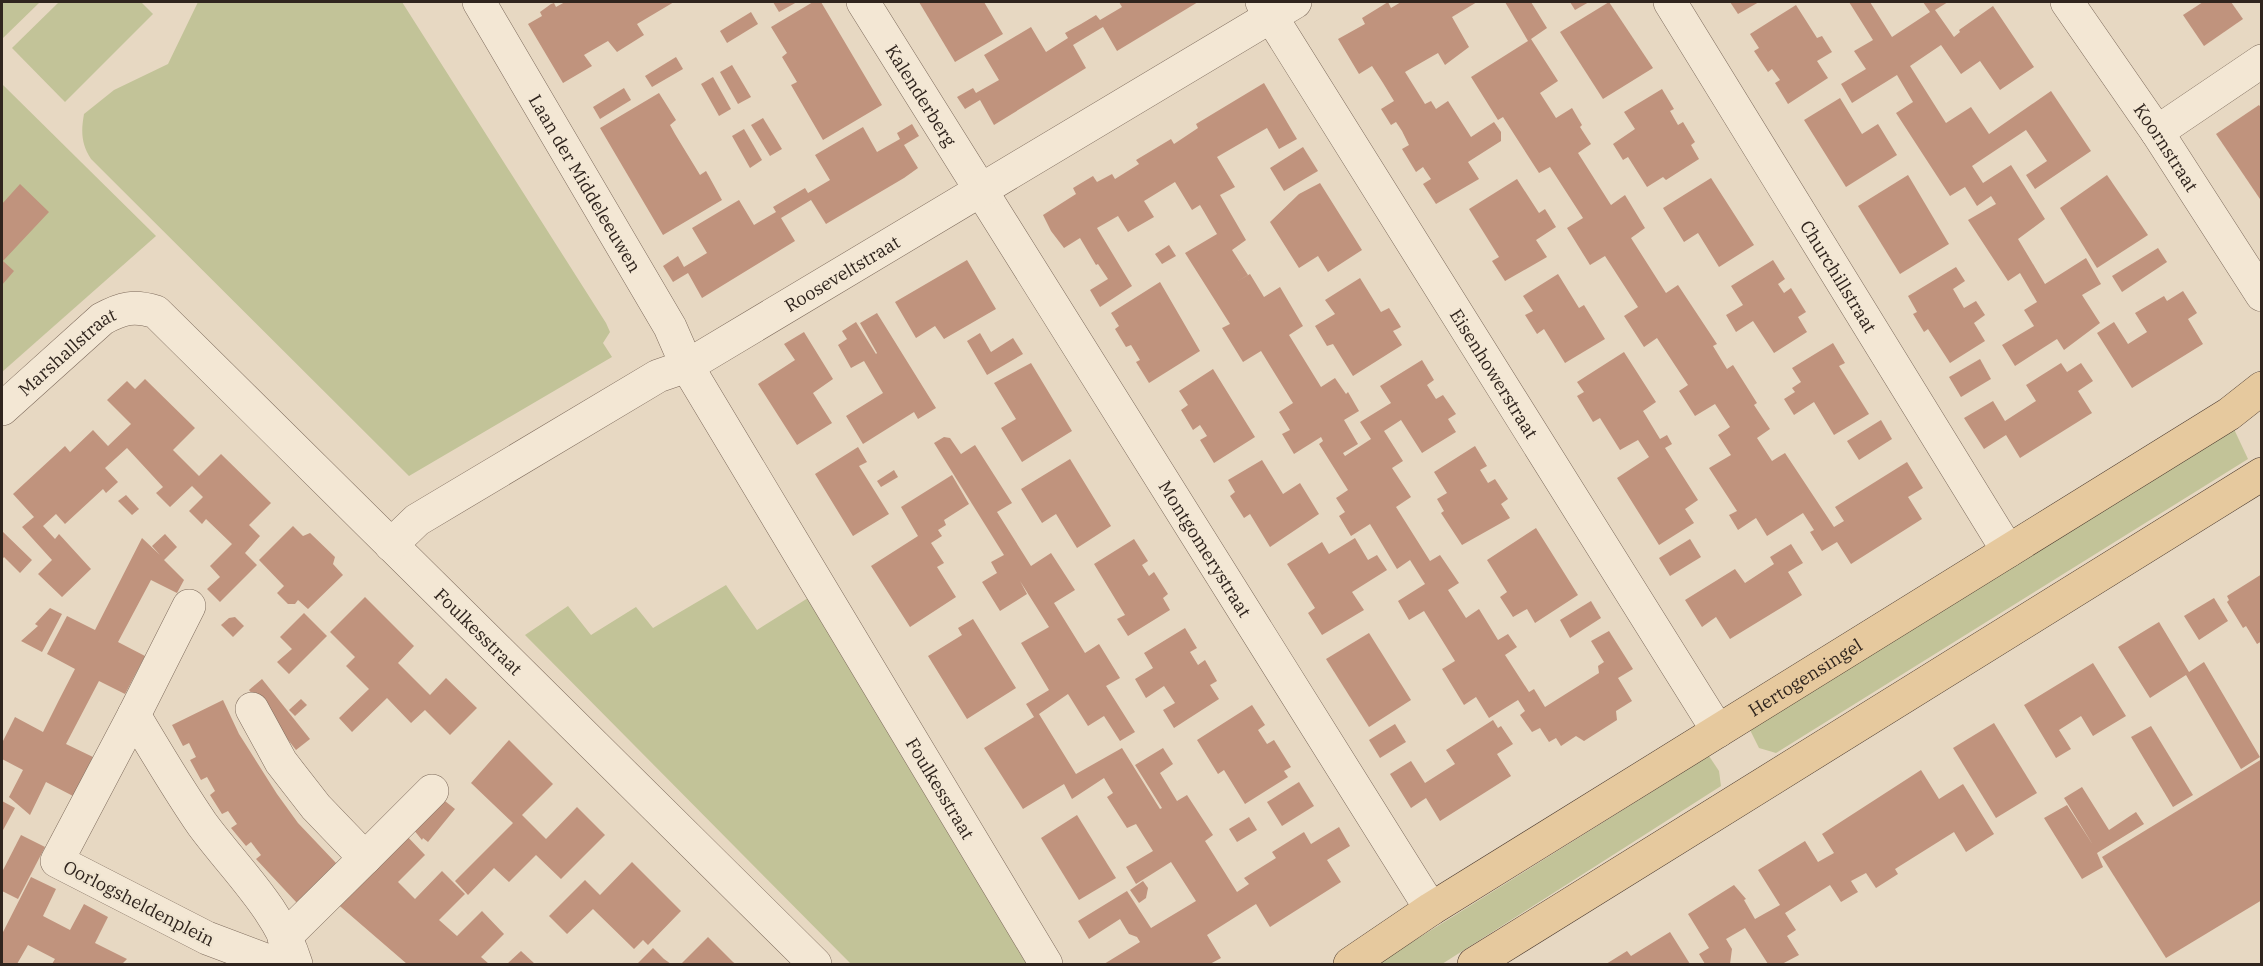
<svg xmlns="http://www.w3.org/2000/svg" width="2263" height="966" viewBox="0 0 2263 966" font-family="'IBM Plex Serif',serif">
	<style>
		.green { fill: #c2c398 }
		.building { fill: #c0937d }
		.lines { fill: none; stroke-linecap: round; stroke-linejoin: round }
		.minor-casing { stroke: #7e6b5c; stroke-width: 34 }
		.major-casing { stroke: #4c3a2f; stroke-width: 34 }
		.minor { stroke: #f3e7d4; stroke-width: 33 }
		.major { stroke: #e6c99e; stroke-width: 33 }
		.labels { text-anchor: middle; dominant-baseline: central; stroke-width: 4.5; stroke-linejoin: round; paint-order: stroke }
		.street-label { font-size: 18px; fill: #30251e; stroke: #efe4d0 }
	</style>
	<rect width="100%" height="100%" fill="#e7d8c2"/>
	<g class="green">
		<polygon points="2,2 40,2 2,39"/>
		<polygon points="59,2 141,2 153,14 65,102 12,48"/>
		<path d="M 198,2 L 402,2 L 606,323 L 610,332 L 603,343 L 612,357 L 409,476 L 91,159 C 81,144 81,131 84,114 L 114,90 L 168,64 Z"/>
		<polygon points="2,84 156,236 2,372"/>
		<polygon points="2233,427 2248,459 1776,753 1759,748 1750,730"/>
		<polygon points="726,585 757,630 816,593 1041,964 851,964 525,635 568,606 591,635 636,607 653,628"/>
		<polygon points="1709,756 1719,771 1721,786 1442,964 1377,964"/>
	</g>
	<g class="building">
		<polygon points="565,2 674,2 637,24 644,35 617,52 608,41 584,55 592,66 563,83 528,24 542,16 540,12 551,4 554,3 556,7"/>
		<polygon points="773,2 797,2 779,12"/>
		<polygon points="813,2 821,2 882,105 823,140 791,85 797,82 782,57 787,53 771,27"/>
		<polygon points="919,2 984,2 1003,34 955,62"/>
		<polygon points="1119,2 1198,2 1117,51 1103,27 1073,45 1086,68 994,125 980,100 965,109 957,97 973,88 976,93 999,80 984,55 1031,27 1046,52 1068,38 1065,33 1081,24 1096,15 1100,20 1122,7"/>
		<polygon points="1388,2 1391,8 1401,2 1477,2 1452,17 1469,47 1445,65 1438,53 1405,72 1425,104 1431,101 1436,109 1448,101 1471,137 1494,122 1501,132 1501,141 1468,162 1479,179 1436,204 1423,184 1431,179 1423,167 1416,172 1402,149 1409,145 1402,131 1396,122 1391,125 1381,109 1394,101 1383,83 1372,66 1359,74 1338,39 1365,24 1362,18"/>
		<polygon points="1505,2 1531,2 1547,28 1531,39 1558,81 1540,93 1556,118 1572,108 1582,125 1580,127 1591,144 1578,153 1611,205 1625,195 1645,228 1631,238 1666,293 1678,285 1717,344 1713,346 1727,369 1733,365 1757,403 1754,405 1770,429 1757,438 1772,461 1785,453 1834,527 1844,521 1835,507 1907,462 1923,488 1908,497 1922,519 1851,564 1837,542 1822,551 1810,532 1814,530 1803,513 1767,536 1756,518 1738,530 1729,515 1737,511 1709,468 1731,455 1718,435 1730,427 1715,404 1695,416 1679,391 1688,385 1657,338 1644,347 1624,316 1638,307 1605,256 1590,265 1567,228 1583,218 1550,167 1539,173 1503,117 1498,120 1471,77 1528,41"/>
		<polygon points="1570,2 1589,2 1575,10"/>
		<polygon points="1609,2 1653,68 1603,99 1560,32"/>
		<polygon points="1730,2 1759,2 1738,14"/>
		<polygon points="1849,2 1870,2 1892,37 1930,12 1923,2 1948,2 1935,10 1954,37 1960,32 1959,30 1993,6 2034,67 2000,90 1980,61 1961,74 1941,45 1910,66 1946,123 1971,107 1989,134 2051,91 2091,151 2035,189 2026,175 2047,161 2026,130 1972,166 1983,183 2011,165 2045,219 2018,239 2045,284 2086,258 2101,284 2082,295 2100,323 2064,350 2057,339 2015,366 2002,345 2034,326 2024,310 2037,302 2020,273 2008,281 1968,220 1996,204 1991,196 1977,206 1965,187 1950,196 1896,113 1913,102 1897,75 1852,103 1841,84 1866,69 1854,51 1873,40"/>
		<polygon points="2203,2 2231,2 2243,19 2204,46 2183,15"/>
		<polygon points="1796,5 1817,38 1822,36 1832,52 1817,61 1828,78 1788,104 1775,83 1780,80 1772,69 1768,72 1754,51 1759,48 1750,34"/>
		<polygon points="751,12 758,24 727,43 720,31"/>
		<polygon points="676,57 683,69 652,87 645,76"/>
		<polygon points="732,65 751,97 738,104 720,72"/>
		<polygon points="713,77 731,109 719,116 701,84"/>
		<polygon points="1264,83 1297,139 1279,149 1267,128 1217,157 1235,187 1220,195 1246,240 1232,250 1248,275 1236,282 1250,274 1264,297 1280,287 1303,326 1289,335 1321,387 1335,378 1346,394 1348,392 1359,411 1344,420 1358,444 1343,453 1345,456 1371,439 1360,422 1391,403 1380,386 1422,360 1434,380 1427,385 1436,399 1443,395 1456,414 1448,419 1456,432 1422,453 1401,420 1384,431 1403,461 1392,468 1411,497 1396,507 1430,561 1440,555 1459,583 1448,590 1466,618 1479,609 1498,640 1508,634 1517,647 1505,655 1529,692 1534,689 1545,707 1599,673 1598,666 1604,662 1591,641 1609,631 1633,669 1618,678 1632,701 1616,711 1617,720 1584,741 1576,736 1561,746 1556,738 1549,742 1540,728 1532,732 1520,715 1525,711 1518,700 1489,718 1476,697 1464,705 1442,669 1455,661 1424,611 1409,620 1398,601 1425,584 1410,560 1397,569 1370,524 1351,536 1339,516 1345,512 1336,498 1348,490 1319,444 1323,441 1321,437 1294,454 1282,434 1290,430 1279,412 1293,403 1261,351 1243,362 1222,328 1230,324 1185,253 1217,234 1200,205 1192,210 1175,182 1144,201 1154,217 1128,232 1118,216 1097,228 1132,286 1100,307 1090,290 1108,279 1098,264 1096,265 1080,238 1064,248 1051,231 1043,215 1076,194 1073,188 1093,176 1097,182 1112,174 1115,179 1139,164 1136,160 1171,139 1174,144 1198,128 1196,124"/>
		<polygon points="624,88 631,100 600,119 593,107"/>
		<polygon points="1662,89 1674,109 1670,111 1678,125 1683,122 1695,142 1691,145 1699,159 1666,180 1663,177 1647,187 1628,157 1623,160 1613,144 1635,129 1624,112"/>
		<polygon points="659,93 676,120 670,125 675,134 700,175 706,171 722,200 663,235 600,128"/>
		<polygon points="1840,98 1862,134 1878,124 1897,155 1846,187 1804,120"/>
		<polygon points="2259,105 2262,109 2262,202 2216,134"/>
		<polygon points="763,118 782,149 770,156 751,125"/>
		<polygon points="912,124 919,136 904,145 918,168 904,178 826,224 811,200 781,218 795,241 702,298 688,273 673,282 663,266 678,256 684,267 707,253 692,228 739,200 754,225 776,212 773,207 805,188 808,193 830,180 815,155 863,127 877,152 900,139 897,133"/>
		<polygon points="744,129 762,160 750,168 732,136"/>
		<polygon points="1303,147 1318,171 1284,191 1270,168"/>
		<polygon points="1908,175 1949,244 1900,274 1858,206"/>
		<polygon points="2107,175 2148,235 2097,268 2060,208"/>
		<polygon points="1711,178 1754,245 1719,267 1698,233 1684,242 1663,208"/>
		<polygon points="1517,179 1539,213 1545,209 1556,227 1536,240 1547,257 1505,281 1492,261 1499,257 1469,209"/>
		<polygon points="1320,183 1362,250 1328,272 1318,256 1299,268 1270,222 1299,194"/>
		<polygon points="20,184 49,212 3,261 14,271 2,285 2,204"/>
		<polygon points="1169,245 1176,256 1162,264 1155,254"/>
		<polygon points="2158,248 2167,262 2122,292 2112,276"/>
		<polygon points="967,260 996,309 944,339 935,326 916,338 895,302"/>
		<polygon points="1773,260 1785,279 1778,284 1784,293 1791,288 1806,312 1798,317 1807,332 1774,353 1753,321 1736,332 1726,315 1743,305 1731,286"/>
		<polygon points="1956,267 1965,281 1953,289 1964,308 1976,301 1985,315 1974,323 1985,341 1950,363 1928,329 1924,332 1913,314 1917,312 1908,296"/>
		<polygon points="1558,274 1579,308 1584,305 1605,339 1565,363 1544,329 1537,334 1525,315 1533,311 1523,296"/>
		<polygon points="1360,278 1381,312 1389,308 1401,327 1393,331 1402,345 1353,376 1333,344 1327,346 1315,326 1335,314 1325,300"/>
		<polygon points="1160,282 1200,351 1149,383 1136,362 1140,360 1131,345 1126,347 1115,329 1119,326 1111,313"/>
		<polygon points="2183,291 2197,313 2188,319 2203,344 2132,388 2097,333 2114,322 2128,344 2147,332 2135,313 2164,296 2167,301"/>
		<polygon points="877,313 936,408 918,419 914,412 863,444 846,416 883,393 864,361 851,368 838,345 847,339 842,331 856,322 876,354 877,353 860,323"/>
		<polygon points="804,332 833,379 813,393 832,423 797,445 758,384 795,360 784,344"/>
		<polygon points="980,333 991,352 1013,338 1023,354 987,375 967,341"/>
		<polygon points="1833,343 1845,363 1839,366 1869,414 1834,435 1814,402 1794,415 1784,399 1795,392 1792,388 1801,382 1792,368"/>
		<polygon points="1624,352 1656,402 1643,411 1660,439 1667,435 1672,444 1665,448 1698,500 1685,509 1694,523 1659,545 1617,478 1649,457 1638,440 1620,450 1600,418 1593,422 1577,396 1584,392 1577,382"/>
		<polygon points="1980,359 1991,379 1961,397 1949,377"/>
		<polygon points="1031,363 1072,431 1022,462 1001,428 1016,419 994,383"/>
		<polygon points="2061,363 2067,372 2081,363 2093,381 2078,391 2092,413 2020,458 2006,435 1984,449 1964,418 1993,401 2005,421 2036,401 2026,385"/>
		<polygon points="1213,369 1255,437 1214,463 1200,440 1207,436 1200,425 1193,430 1181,410 1188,405 1179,391"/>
		<polygon points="145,379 195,428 173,450 199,476 221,454 271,503 249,525 260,536 245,553 257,565 220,602 207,589 220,577 210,566 232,544 206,519 202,524 189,511 203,497 192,486 170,507 156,493 163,487 127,448 105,468 118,482 106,493 103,489 65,524 56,514 43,526 55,539 59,534 91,569 62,597 38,574 52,560 22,527 34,517 13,494 65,446 70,452 93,430 108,446 131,424 107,400 127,381 135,389"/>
		<polygon points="1881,420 1892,439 1859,460 1847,441"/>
		<polygon points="944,437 950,438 961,454 975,445 1012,503 997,512 1031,566 1051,553 1075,590 1054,603 1085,653 1099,644 1120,678 1106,686 1135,732 1120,741 1104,716 1088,726 1068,694 1039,714 1076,774 1122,748 1160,809 1162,808 1135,765 1163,748 1173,764 1160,773 1177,801 1187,795 1213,835 1205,841 1237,892 1249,884 1244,878 1276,858 1272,852 1304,832 1311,844 1339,827 1350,846 1327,860 1341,882 1270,927 1256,904 1207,935 1221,958 1210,964 1104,964 1140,942 1137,937 1129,934 1120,919 1089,939 1078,921 1127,891 1151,928 1196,901 1171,862 1136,884 1126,867 1153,851 1136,824 1127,828 1107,797 1113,793 1104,778 1072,799 1064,784 1023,809 984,748 1034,717 1026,704 1049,690 1021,643 1049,627 1020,581 1027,594 1000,611 982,582 997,573 991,562 1004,555 934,443"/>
		<polygon points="1475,446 1487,466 1480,470 1488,483 1495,479 1508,499 1501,504 1510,518 1462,545 1441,513 1444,511 1437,499 1447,493 1434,472"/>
		<polygon points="858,447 867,462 859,466 889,514 853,536 815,474"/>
		<polygon points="1070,459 1111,526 1077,548 1056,514 1042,523 1021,489"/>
		<polygon points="1262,460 1283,494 1300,483 1319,514 1270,547 1250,514 1244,518 1230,496 1235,492 1228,480"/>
		<polygon points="894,470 898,477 881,487 877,481"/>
		<polygon points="952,475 969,504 944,520 946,525 938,530 942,536 931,543 944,563 937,567 956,597 910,627 871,566 918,536 901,507"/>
		<polygon points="126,495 139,509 132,515 118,501"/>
		<polygon points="293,526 303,536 310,533 335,557 333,564 343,575 308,609 298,600 295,604 288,604 277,593 284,586 259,560"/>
		<polygon points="1536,528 1578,595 1535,623 1527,609 1513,617 1500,597 1507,592 1487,560"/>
		<polygon points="2,531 32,560 20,573 4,557 2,560"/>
		<polygon points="165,534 177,547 164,560 184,580 177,593 151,580 118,642 145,656 125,694 99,681 66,744 93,757 73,796 46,782 30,815 9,797 23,770 2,759 2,743 15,717 43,732 59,700 75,669 47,654 67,616 95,630 142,538 160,555 152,546"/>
		<polygon points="1355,538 1368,560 1377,555 1387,570 1352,592 1364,610 1322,635 1308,613 1315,608 1287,564 1322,542 1329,554"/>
		<polygon points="1134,539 1148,561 1142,565 1149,576 1154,572 1168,594 1163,598 1170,610 1128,636 1117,619 1125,615 1094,564"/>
		<polygon points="1690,539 1701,557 1670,576 1659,558"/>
		<polygon points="1791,544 1803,563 1788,572 1802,595 1730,639 1716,617 1702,627 1685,600 1735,569 1745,583 1774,564 1770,557"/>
		<polygon points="2262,574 2262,641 2257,644 2246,626 2243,628 2227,602 2229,600 2227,596"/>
		<polygon points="365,597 414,646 398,663 430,695 446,678 477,708 450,735 425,710 411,723 387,698 352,732 339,718 369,689 346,666 355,657 330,632"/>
		<polygon points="2214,598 2228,621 2199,640 2184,616"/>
		<polygon points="1591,601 1601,618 1570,638 1560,620"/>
		<polygon points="50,608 62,614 42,652 21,641 38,626 35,624"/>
		<polygon points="304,613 327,636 289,674 277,662 292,649 280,637"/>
		<polygon points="235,617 244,626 233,637 221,625 229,618"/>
		<polygon points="973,619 1016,688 967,719 928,656 962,635 958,628"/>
		<polygon points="2159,622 2189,672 2204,662 2260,757 2241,769 2186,675 2150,698 2118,647"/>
		<polygon points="1185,628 1197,648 1190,652 1198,665 1205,660 1217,681 1210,685 1219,699 1174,728 1163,710 1175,703 1164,686 1146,698 1135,679 1153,668 1144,653"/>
		<polygon points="1369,633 1411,700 1369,727 1326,659"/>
		<polygon points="2093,663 2126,716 2093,736 2081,716 2059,730 2071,749 2056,758 2024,705"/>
		<polygon points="262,679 310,739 296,750 249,690"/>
		<polygon points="301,699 307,705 295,716 289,710"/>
		<polygon points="223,700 239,734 277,794 298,823 336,863 297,903 256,859 261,855 251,842 246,846 231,828 237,824 228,811 222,814 210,795 215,791 207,777 201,780 190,760 196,757 189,743 183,746 172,725"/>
		<polygon points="1252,705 1265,725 1258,730 1267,744 1274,740 1291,767 1284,771 1288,777 1245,804 1224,770 1218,774 1197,740"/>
		<polygon points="1493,720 1498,728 1501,726 1513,744 1497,754 1511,776 1440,821 1426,798 1411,808 1390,774 1411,761 1425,783 1455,764 1446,750"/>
		<polygon points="1994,723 2037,793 1996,818 1953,748"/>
		<polygon points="1395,724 1406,742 1380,758 1369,740"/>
		<polygon points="2151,726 2193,795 2173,807 2131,737"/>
		<polygon points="509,740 553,784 522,815 546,839 577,807 605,835 561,879 536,855 509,882 494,868 468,895 455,881 513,823 471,783"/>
		<polygon points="2262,759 2262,900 2166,958 2102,857"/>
		<polygon points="1921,770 1939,799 1963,784 1994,834 1966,852 1954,832 1895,869 1898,874 1876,888 1866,873 1851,881 1858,892 1841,902 1830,885 1785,913 1796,930 1787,936 1799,955 1782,964 1768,964 1745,928 1726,939 1732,949 1730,964 1705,964 1699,954 1709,948 1688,914 1734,885 1746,899 1744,900 1755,919 1780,905 1758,870 1805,841 1818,862 1834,853 1822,834"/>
		<polygon points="1299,782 1314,806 1282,826 1267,802"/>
		<polygon points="2082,787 2109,830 2136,812 2144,824 2097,853 2103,867 2082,879 2044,818 2067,805 2093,845 2064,798"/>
		<polygon points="440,797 455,809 428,842 423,838 422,840 413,829"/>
		<polygon points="2,801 15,808 2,832"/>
		<polygon points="1077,815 1116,878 1079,900 1041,838"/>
		<polygon points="1249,817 1257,830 1237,842 1229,829"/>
		<polygon points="403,832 425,855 398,882 415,899 442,871 465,894 439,920 457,936 482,911 504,934 481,957 489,964 407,964 334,901"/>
		<polygon points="21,835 45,847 18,899 2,891 2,872"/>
		<polygon points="632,862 681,911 648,945 643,940 634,949 593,909 567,934 549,916 585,880 600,895"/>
		<polygon points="31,877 56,889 43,916 70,930 84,904 108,917 95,943 127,959 122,964 52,964 55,959 28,945 17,964 2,964 2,934"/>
		<polygon points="1143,881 1148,888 1146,898 1139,903 1130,890"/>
		<polygon points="1670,932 1690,964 1606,964 1627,951 1631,956"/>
		<polygon points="708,937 733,962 736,964 681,964"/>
		<polygon points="653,948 664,959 671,964 637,964"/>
		<polygon points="521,951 535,964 507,964"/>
	</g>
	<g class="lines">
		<g class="minor-casing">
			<g id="minor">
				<path id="s1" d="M 479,2 L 670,327 L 687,366 L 1046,964"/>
				<path id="s2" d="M 863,2 L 1431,909"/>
				<path id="s3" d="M 1262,2 L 1718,731"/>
				<path id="s4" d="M 1670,2 L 2008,551"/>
				<path id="s5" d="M 2067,2 L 2157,132 L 2262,295"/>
				<polyline points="2157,132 2262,61"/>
				<path id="s6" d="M 2,409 L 102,319 C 122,308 134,305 156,312 L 815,964"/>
				<path id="s7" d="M 391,545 L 417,520 L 658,376 L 687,366 L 1295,2"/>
				<polyline points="252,709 281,762 316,807 365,858 284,938"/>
				<polyline points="134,715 189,606"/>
				<polyline points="365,858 432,791"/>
				<path d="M 276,964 L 207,938 L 57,861 L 134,715 C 156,752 178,789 202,824 C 235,869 279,909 296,964"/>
			</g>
		</g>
		<g class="major-casing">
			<g id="major">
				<path id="s8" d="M 1350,964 L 1431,909 L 2229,414 L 2262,388"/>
				<polyline points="1474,964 2262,474"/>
			</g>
		</g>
		<use href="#minor" class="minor"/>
		<use href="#major" class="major"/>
	</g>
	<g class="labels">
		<g class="street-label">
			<text stroke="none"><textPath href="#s2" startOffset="110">Kalenderberg</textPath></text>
			<text stroke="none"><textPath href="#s5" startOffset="176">Koornstraat</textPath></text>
			<text stroke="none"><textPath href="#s1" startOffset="210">Laan der Middeleeuwen</textPath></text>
			<text stroke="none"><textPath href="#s7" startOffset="528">Rooseveltstraat</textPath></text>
			<text stroke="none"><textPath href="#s4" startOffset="322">Churchillstraat</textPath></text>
			<text stroke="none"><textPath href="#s6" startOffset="87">Marshallstraat</textPath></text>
			<text stroke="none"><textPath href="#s3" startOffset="438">Eisenhowerstraat</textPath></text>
			<text stroke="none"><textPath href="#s2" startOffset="645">Montgomerystraat</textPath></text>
			<text stroke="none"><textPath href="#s6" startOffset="645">Foulkesstraat</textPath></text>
			<text stroke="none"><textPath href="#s8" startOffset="538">Hertogensingel</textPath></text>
			<text stroke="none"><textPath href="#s1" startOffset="912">Foulkesstraat</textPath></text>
			<text transform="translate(139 903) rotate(27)">Oorlogsheldenplein</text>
		</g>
	</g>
	<rect width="2263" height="966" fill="none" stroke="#30251e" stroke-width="6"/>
</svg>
